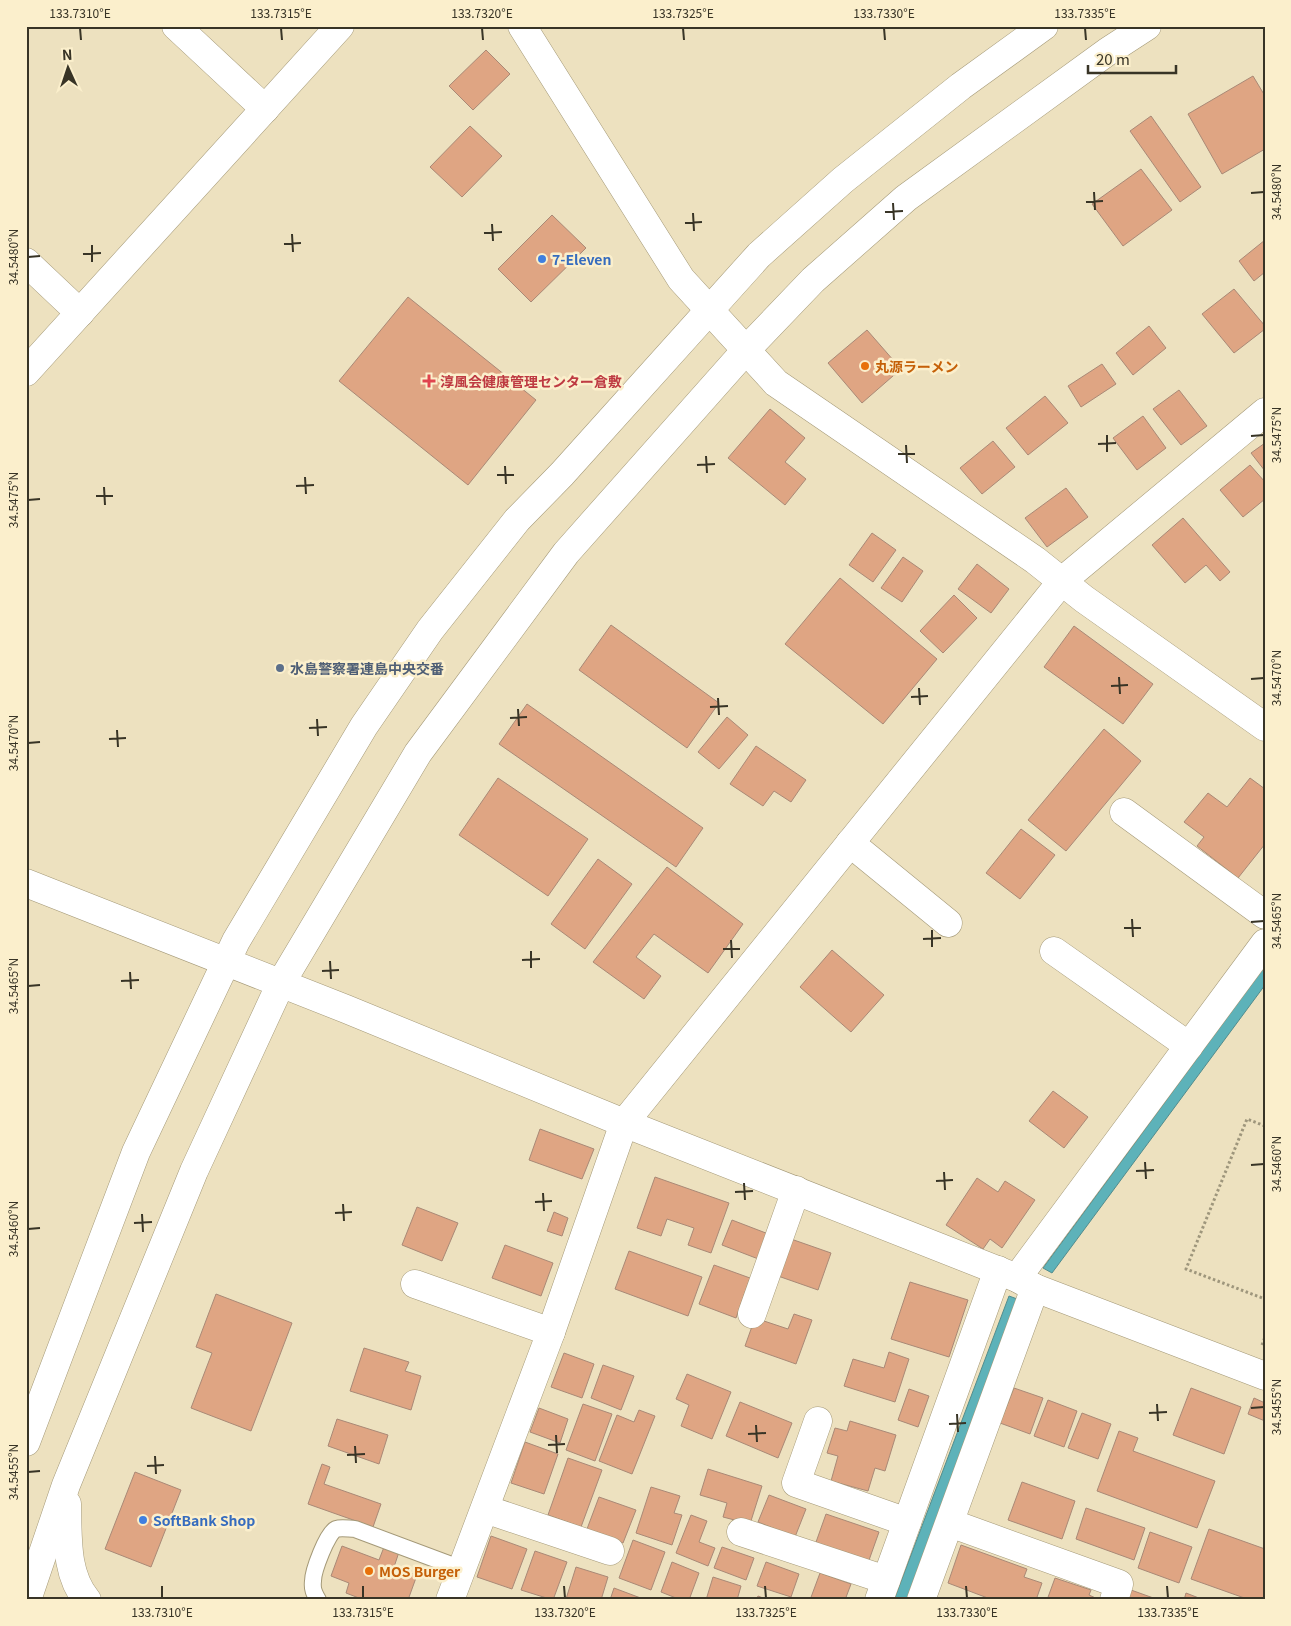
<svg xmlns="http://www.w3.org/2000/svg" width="1291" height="1626" viewBox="0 0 1291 1626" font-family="Georgia,'Noto Sans JP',serif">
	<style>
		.water { fill: #5db2b9; stroke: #528c8d }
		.building { fill: #dfa583; stroke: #a98976 }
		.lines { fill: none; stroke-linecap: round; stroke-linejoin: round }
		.service-casing { stroke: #a49978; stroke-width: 18 }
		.minor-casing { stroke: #a49978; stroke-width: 29 }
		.tertiary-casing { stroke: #a49978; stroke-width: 29 }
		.path { stroke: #9e967c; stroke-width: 3; stroke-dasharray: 2.5 2.5; stroke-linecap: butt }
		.service { stroke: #fff; stroke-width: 16 }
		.minor { stroke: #fff; stroke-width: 28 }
		.tertiary { stroke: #fff; stroke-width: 28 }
		.ticks { fill: none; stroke: #383426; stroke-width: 2 }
		.shop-dot { fill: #3f7fe0; stroke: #fbefcc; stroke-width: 2 }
		.food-dot { fill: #e8710a; stroke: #fbefcc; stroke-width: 2 }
		.health-dot { fill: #e0444e; stroke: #fbefcc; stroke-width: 2 }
		.service-dot { fill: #5c6f8a; stroke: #fbefcc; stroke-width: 2 }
		.labels { text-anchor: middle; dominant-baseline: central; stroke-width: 5; stroke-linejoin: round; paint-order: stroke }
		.shop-label { font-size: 14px; font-weight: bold; fill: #366cbe; stroke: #fbefcc; text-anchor: start }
		.food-label { font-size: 14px; font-weight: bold; fill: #c56008; stroke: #fbefcc; text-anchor: start }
		.health-label { font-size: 14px; font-weight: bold; fill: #be3a42; stroke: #fbefcc; text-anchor: start }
		.service-label { font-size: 14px; font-weight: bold; fill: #4e5e75; stroke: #fbefcc; text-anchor: start }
		.neatline { fill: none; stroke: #383426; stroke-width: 2 }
		.ticks-label { font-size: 12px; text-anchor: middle; fill: #383426 }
	</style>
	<rect width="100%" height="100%" fill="#ede1bf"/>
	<g class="water">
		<polygon points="1265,966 1265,985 1052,1273 1043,1268"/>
		<polygon points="1009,1296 1020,1300 907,1600 894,1600"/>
	</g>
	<g class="building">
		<polygon points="486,50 510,74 473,110 449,86"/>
		<polygon points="1253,76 1265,96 1265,149 1222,174 1188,114"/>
		<polygon points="1151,116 1201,187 1180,202 1130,131"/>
		<polygon points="470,126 502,156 462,197 430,167"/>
		<polygon points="1141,169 1172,210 1123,246 1092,204"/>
		<polygon points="552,215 586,248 531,302 498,269"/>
		<polygon points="1265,240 1265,272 1254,281 1239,261"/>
		<polygon points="1234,289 1265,326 1265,329 1234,353 1202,314"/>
		<polygon points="408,297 536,400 468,485 339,381"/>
		<polygon points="1149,326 1166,348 1133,375 1116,353"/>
		<polygon points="867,330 901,369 862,403 828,363"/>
		<polygon points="1102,364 1116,384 1081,407 1068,386"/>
		<polygon points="1179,390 1207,426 1181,445 1153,409"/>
		<polygon points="1045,396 1068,423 1028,455 1006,428"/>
		<polygon points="770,409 805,438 785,462 806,479 785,505 728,458"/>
		<polygon points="1143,416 1166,448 1137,470 1113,438"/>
		<polygon points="993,441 1015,467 982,494 960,468"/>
		<polygon points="1265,443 1265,471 1251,453"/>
		<polygon points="1250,465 1265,482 1265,499 1243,517 1220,490"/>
		<polygon points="1066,488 1088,517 1047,547 1025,518"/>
		<polygon points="1183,518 1230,572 1220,581 1206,565 1185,583 1152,545"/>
		<polygon points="872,533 896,550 873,582 849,565"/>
		<polygon points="903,557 923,571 902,602 881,588"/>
		<polygon points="977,564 1009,589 991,613 958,589"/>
		<polygon points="840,578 937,659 883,724 785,644"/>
		<polygon points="954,595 977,618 943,653 920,631"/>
		<polygon points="611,625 719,703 687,748 579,670"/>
		<polygon points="1074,626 1153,684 1123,724 1044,667"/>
		<polygon points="527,704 703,828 676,867 499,744"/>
		<polygon points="727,717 748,735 719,769 698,752"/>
		<polygon points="1104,729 1141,761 1066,851 1028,820"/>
		<polygon points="756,746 806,780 791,802 774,791 763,806 730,784"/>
		<polygon points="498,778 588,839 548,896 459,835"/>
		<polygon points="1250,778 1265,789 1265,844 1238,878 1197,846 1204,837 1184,822 1208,793 1227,807"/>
		<polygon points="1021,829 1055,855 1020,899 986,873"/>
		<polygon points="598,859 632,884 585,949 551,924"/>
		<polygon points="667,867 743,924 708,973 654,934 636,957 661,976 644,999 593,962"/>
		<polygon points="832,950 884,995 851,1032 800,987"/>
		<polygon points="1053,1091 1088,1117 1064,1148 1029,1121"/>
		<polygon points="540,1129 594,1149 582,1179 529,1160"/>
		<polygon points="655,1177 729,1203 711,1253 688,1245 694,1228 667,1219 661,1236 637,1228"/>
		<polygon points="977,1178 998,1192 1005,1181 1035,1200 1002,1248 990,1239 983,1249 946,1225"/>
		<polygon points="417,1207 458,1223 442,1261 402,1245"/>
		<polygon points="554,1212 568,1218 562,1236 547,1231"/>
		<polygon points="732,1220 771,1235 761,1260 722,1245"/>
		<polygon points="791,1239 831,1253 818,1290 778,1276"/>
		<polygon points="505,1245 553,1263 541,1296 492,1278"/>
		<polygon points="629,1251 702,1277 688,1316 615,1289"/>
		<polygon points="714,1265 750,1278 736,1318 699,1304"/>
		<polygon points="910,1282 968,1300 949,1357 891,1339"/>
		<polygon points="216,1294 292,1323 251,1431 191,1408 212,1353 196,1347"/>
		<polygon points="794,1314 812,1320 796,1364 745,1346 755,1318 788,1329"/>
		<polygon points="364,1348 409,1362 405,1371 421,1376 411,1410 350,1391"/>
		<polygon points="889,1352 909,1359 895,1402 844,1386 853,1359 884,1368"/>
		<polygon points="564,1353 594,1364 582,1398 551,1387"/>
		<polygon points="603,1365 634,1376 621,1410 591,1398"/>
		<polygon points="687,1374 731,1392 712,1439 681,1426 689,1405 676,1399"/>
		<polygon points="1014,1388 1043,1398 1030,1434 1000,1423"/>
		<polygon points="1191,1388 1241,1407 1224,1454 1173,1435"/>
		<polygon points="909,1389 929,1396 918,1427 898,1420"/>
		<polygon points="1254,1398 1265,1403 1265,1421 1248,1414"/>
		<polygon points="1048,1400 1077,1411 1064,1447 1034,1436"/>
		<polygon points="740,1402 792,1423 778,1458 726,1436"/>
		<polygon points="583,1404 612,1414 595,1461 566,1450"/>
		<polygon points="539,1408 568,1419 560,1443 530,1432"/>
		<polygon points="639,1410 655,1416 632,1474 599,1461 617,1415 634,1422"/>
		<polygon points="1082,1413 1111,1424 1098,1459 1068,1448"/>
		<polygon points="337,1419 388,1435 379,1464 328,1446"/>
		<polygon points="850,1421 896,1435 885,1471 875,1468 868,1491 831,1481 838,1456 827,1453 835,1428 847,1431"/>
		<polygon points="1119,1431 1138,1438 1133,1451 1215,1481 1197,1528 1097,1491"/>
		<polygon points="525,1442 558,1454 544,1494 511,1483"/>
		<polygon points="568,1458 602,1470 581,1527 548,1515"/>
		<polygon points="322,1464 330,1467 324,1484 381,1504 373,1527 308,1504"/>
		<polygon points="708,1469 762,1486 750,1524 723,1517 727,1503 700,1495"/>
		<polygon points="135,1472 181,1490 151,1567 105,1549"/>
		<polygon points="1022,1482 1075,1501 1062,1539 1008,1520"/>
		<polygon points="651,1487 680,1496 674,1513 682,1515 672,1545 636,1533"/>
		<polygon points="769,1495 806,1509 795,1537 758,1522"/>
		<polygon points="599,1497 636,1510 623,1543 587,1529"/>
		<polygon points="1086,1508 1145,1528 1134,1560 1076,1539"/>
		<polygon points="826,1514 879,1532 868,1563 815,1545"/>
		<polygon points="691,1515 707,1521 699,1542 715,1548 708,1566 676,1553"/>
		<polygon points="1209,1529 1265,1549 1265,1600 1250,1600 1191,1579"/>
		<polygon points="1150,1532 1192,1547 1179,1583 1138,1568"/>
		<polygon points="491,1536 527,1549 512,1589 477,1577"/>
		<polygon points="633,1540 665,1552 651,1590 619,1578"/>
		<polygon points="961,1545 1027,1569 1024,1577 1042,1583 1036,1600 993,1600 948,1583"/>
		<polygon points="342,1546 379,1560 384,1547 399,1552 394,1567 417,1575 408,1600 364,1600 346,1593 349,1583 331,1576"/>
		<polygon points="722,1547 754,1558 746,1580 714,1568"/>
		<polygon points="535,1551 567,1562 553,1600 521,1590"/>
		<polygon points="672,1562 699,1573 689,1600 681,1600 661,1592"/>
		<polygon points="766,1562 799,1574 791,1597 757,1586"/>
		<polygon points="576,1567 608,1577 601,1600 566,1599"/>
		<polygon points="820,1573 851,1584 845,1600 810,1600"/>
		<polygon points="713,1577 741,1586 737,1600 706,1600"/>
		<polygon points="1055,1578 1091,1590 1089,1595 1100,1600 1047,1600"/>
		<polygon points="614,1588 646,1600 610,1600"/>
		<polygon points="1131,1590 1159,1600 1128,1600"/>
		<polygon points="1186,1593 1204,1600 1184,1600"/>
		<polygon points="758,1596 768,1600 756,1600"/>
	</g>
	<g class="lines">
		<g class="service-casing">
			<path id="service" d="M 318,1600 C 314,1593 312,1589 313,1581 C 313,1571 327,1533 336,1529 C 342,1527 349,1529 355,1529 L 462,1569"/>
		</g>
		<g class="minor-casing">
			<g id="minor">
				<polyline points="176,26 265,109"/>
				<polyline points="26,262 80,313"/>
				<polyline points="1124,812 1265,915"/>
				<polyline points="850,843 948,923"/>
				<polyline points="1054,951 1189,1046"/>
				<polyline points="1017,1278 1265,943"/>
				<polyline points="415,1284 551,1332"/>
				<polyline points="752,1314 796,1190"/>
				<polyline points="818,1421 796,1483 907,1522"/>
				<polyline points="485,1509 610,1551"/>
				<polyline points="950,1523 1119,1584 1114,1600"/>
				<polyline points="741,1532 886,1580"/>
				<polyline points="450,1600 551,1332 624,1123 1062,581 1265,412"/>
				<polyline points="879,1600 998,1270"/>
				<polyline points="921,1600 1035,1288"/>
			</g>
		</g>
		<g class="tertiary-casing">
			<g id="tertiary">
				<polyline points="522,26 681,279 776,383 1035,560 1084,599 1265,727"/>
				<polyline points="26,372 340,26"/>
				<polyline points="26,883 346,1009 624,1123 1017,1278 1035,1288 1265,1376"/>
				<polyline points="26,1442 136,1152 236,941 364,726 430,630 517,520 562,474 759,255 843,180 961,86 1044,26"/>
				<path d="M 67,1504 C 68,1536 65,1574 87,1600"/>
				<polyline points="27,1600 66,1485 194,1171 281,983 418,753 566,553 746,350 813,280 906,198 1107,52 1147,26"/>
			</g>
		</g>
		<g class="path">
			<polyline points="1265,1126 1247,1119 1186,1269 1265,1299"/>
			<polyline points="1262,1345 1265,1337"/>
		</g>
		<use href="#service" class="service"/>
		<use href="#minor" class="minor"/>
		<use href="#tertiary" class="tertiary"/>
	</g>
	<path class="ticks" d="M 80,28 L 81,40M 281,28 L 282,40M 482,28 L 483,40M 683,28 L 684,40M 884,28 L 885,40M 1085,28 L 1086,40M 1094,192 L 1095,210M 1251,193 L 1264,192M 1086,202 L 1103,201M 893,203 L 894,220M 885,212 L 903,211M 693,213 L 694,231M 685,223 L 702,222M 492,224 L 493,241M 484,233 L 502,232M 292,234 L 293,252M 284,244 L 301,243M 92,245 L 92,262M 83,254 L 101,253M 28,257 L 40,256M 1107,435 L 1107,452M 1251,436 L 1264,435M 1098,444 L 1116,443M 906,445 L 907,463M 898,454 L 915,454M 706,456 L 707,473M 697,465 L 715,464M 505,466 L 506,484M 497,475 L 514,475M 305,477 L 306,494M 296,486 L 314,485M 104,487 L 105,505M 96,496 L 113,496M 28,500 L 40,499M 1119,677 L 1120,694M 1251,679 L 1264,678M 1111,686 L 1128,685M 919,688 L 920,705M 911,697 L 928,696M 718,698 L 719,715M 710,707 L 728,706M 518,709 L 519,726M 510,718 L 527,717M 317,719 L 318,736M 309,728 L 327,727M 117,730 L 118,747M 109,739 L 126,738M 28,743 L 40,742M 1132,919 L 1133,937M 1251,922 L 1264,921M 1124,928 L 1141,928M 932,930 L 932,947M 923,939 L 941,938M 731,940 L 732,958M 723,949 L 740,949M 531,951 L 531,968M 522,960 L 540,959M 330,961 L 331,979M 322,971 L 339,970M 130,972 L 131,989M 121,981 L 139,980M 28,986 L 40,985M 1145,1162 L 1146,1179M 1251,1165 L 1264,1164M 1136,1171 L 1154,1170M 944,1172 L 945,1190M 936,1181 L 953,1180M 744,1183 L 745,1200M 735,1192 L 753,1191M 543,1193 L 544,1211M 535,1202 L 552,1201M 343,1204 L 344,1221M 335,1213 L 352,1212M 142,1214 L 143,1232M 134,1223 L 152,1222M 28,1229 L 40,1228M 1157,1404 L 1158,1421M 1251,1408 L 1264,1407M 1149,1413 L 1167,1412M 957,1414 L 958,1432M 949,1424 L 966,1423M 756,1425 L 757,1442M 748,1434 L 766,1433M 556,1435 L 557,1453M 548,1445 L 565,1444M 355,1446 L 356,1463M 347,1455 L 365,1454M 155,1456 L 156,1474M 147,1466 L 164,1465M 28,1472 L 40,1471M 162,1586 L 162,1598M 363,1586 L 363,1598M 564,1586 L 565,1598M 765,1586 L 766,1598M 966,1586 L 967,1598M 1167,1586 L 1168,1598"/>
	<g class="shop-dot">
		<circle cx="542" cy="259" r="5"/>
		<circle cx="143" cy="1520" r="5"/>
	</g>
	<g class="food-dot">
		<circle cx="865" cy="366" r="5"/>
		<circle cx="369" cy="1571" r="5"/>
	</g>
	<path class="health-dot" d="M426.5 373.5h5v5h5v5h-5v5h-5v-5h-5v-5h5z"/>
	<circle class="service-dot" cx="280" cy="668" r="5"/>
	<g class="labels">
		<g class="shop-label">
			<text x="552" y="259">7-Eleven</text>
			<text x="153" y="1520">SoftBank Shop</text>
		</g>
		<g class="food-label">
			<text x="875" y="366">丸源ラーメン</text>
			<text x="379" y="1571">MOS Burger</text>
		</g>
		<g class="health-label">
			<text x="440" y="381">淳風会健康管理センター倉敷</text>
		</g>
		<g class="service-label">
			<text x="290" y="668">水島警察署連島中央交番</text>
		</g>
	</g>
	<rect width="1291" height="1626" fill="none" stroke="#fbefcc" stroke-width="55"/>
	<g transform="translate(68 68) rotate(357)" stroke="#fbefcc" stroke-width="4" paint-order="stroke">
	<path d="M0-4L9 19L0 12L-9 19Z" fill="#383426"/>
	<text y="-8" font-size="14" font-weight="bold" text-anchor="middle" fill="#383426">N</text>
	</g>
	<path d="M1088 65v8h88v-8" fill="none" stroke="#383426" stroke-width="2.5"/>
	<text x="1096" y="65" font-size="15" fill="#383426" stroke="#fbefcc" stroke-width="4" paint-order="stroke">20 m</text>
	<rect x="28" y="28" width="1236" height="1570" class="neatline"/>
	<g class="ticks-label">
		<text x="80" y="18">133.7310°E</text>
		<text x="281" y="18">133.7315°E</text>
		<text x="482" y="18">133.7320°E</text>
		<text x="683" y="18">133.7325°E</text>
		<text x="884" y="18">133.7330°E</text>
		<text x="1085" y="18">133.7335°E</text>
		<text transform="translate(1277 192) rotate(-90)" y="4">34.5480°N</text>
		<text transform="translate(14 257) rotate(-90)" y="4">34.5480°N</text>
		<text transform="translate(1277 435) rotate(-90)" y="4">34.5475°N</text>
		<text transform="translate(14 500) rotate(-90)" y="4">34.5475°N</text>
		<text transform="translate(1277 678) rotate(-90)" y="4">34.5470°N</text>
		<text transform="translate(14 743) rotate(-90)" y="4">34.5470°N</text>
		<text transform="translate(1277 921) rotate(-90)" y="4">34.5465°N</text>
		<text transform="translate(14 986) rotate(-90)" y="4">34.5465°N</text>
		<text transform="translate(1277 1164) rotate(-90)" y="4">34.5460°N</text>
		<text transform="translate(14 1229) rotate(-90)" y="4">34.5460°N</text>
		<text transform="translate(1277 1407) rotate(-90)" y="4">34.5455°N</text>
		<text transform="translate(14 1472) rotate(-90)" y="4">34.5455°N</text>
		<text x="162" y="1617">133.7310°E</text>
		<text x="363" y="1617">133.7315°E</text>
		<text x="565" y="1617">133.7320°E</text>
		<text x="766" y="1617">133.7325°E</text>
		<text x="967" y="1617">133.7330°E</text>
		<text x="1168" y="1617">133.7335°E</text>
	</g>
</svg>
